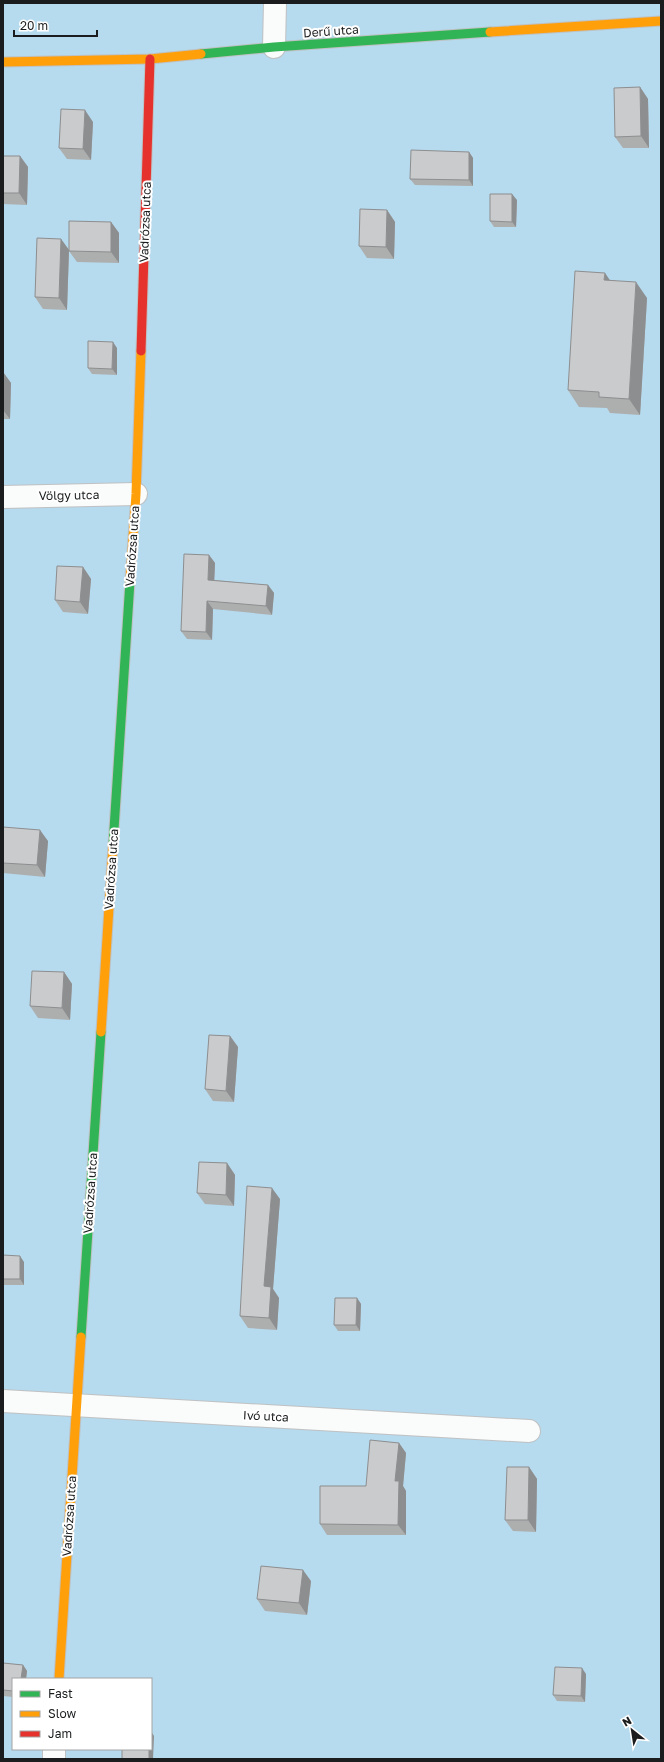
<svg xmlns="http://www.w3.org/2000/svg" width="664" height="1762" viewBox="0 0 664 1762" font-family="'Golos Text',sans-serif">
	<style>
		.green { fill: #b6daee; fill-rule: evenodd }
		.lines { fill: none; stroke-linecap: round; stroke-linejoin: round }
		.street-casing { stroke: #bfc1c2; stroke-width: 24 }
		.fast-casing { stroke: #bfc1c2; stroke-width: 11 }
		.slow-casing { stroke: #bfc1c2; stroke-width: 11 }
		.jam-casing { stroke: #bfc1c2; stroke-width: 11 }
		.street { stroke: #fafbfb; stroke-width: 22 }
		.fast { stroke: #30b455; stroke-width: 9 }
		.slow { stroke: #ff9f0a; stroke-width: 9 }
		.jam { stroke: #e5322d; stroke-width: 9 }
		.wall { fill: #adafaf }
		.shaded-wall { fill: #8d8e8f }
		.building { fill: #c9cbcc; stroke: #8d8e8f }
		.labels { text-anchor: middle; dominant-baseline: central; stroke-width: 4; stroke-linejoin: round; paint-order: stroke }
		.street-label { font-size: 12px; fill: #1a1c1d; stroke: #fff }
	</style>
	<rect width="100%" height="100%" fill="#e1e3e5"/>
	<path class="green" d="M 3,3 L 661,3 L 661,1759 L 3,1759 ZM 13,1679 L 151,1679 L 151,1749 L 13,1749 Z"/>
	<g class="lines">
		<g class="street-casing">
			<g id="street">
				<polyline points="274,47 275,3"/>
				<polyline points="3,497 136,494"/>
				<polyline points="3,1401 529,1431"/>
				<polyline points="54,1759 54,1749"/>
			</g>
		</g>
		<g class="fast-casing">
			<g id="fast">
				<polyline points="201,54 274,47 490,32"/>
				<polyline points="113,845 130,581"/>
				<polyline points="81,1337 101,1032"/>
			</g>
		</g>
		<g class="slow-casing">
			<g id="slow">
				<polyline points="490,32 661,21"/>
				<polyline points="3,62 150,59 201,54"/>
				<polyline points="130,581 136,494 141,351"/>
				<polyline points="101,1032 113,845"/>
				<polyline points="59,1679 81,1337"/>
			</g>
		</g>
		<g class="jam-casing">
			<polyline id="jam" points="141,351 150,59"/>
		</g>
		<use href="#street" class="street"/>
		<use href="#fast" class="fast"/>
		<use href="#slow" class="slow"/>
		<use href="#jam" class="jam"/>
	</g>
	<g class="wall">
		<polygon points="640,87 648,99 649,148 623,148 615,137"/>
		<polygon points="93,122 91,160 67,159 59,148"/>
		<polygon points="469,152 473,158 473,186 415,185 410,179"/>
		<polygon points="3,156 20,156 28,167 27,205 3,204"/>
		<polygon points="517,200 516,227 494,227 490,221"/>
		<polygon points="387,210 395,222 394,259 367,258 359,246"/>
		<polygon points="111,222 119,233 119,263 77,262 69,251 67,310 43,309 35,297 61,239 69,250"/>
		<polygon points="610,281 647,298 640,415 610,413 607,408 579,407 568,390"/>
		<polygon points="117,348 117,375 92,374 88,368"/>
		<polygon points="3,372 11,383 10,419 3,419"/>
		<polygon points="209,555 215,563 214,580 268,585 274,593 272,615 213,609 212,640 187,639 181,631"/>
		<polygon points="83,567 91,579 88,614 63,612 55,600"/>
		<polygon points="3,827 48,841 45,877 3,873"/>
		<polygon points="64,972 72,984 70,1020 38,1018 30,1006"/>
		<polygon points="230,1036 238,1047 234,1102 213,1101 205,1089"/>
		<polygon points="227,1163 235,1175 234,1206 205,1204 197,1193"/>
		<polygon points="280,1199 273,1289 279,1298 277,1330 248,1328 240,1316"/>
		<polygon points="3,1255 24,1262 24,1285 3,1285"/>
		<polygon points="357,1298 361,1304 360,1331 338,1331 334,1325"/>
		<polygon points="399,1443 406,1453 403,1486 406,1491 406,1535 327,1535 320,1524 366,1486"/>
		<polygon points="529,1467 537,1479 536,1532 513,1531 505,1520"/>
		<polygon points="311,1581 307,1615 265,1611 257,1599"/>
		<polygon points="3,1663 23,1665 27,1671 26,1679 13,1679 13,1697 3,1696"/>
		<polygon points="586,1674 585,1702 557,1701 553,1695"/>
	</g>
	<g class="shaded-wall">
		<polygon points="640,87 648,99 649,148 641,136"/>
		<polygon points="85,110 93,122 91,160 83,149"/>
		<polygon points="469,152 473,158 473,186 469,180"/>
		<polygon points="20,156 28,167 27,205 19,193"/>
		<polygon points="512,194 517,200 516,227 512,222"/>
		<polygon points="387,210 395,222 394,259 386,247"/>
		<polygon points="111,222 119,233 119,263 111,252"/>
		<polygon points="61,239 69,250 67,310 59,298"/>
		<polygon points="605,273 616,289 604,280"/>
		<polygon points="636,282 647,298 640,415 629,399"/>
		<polygon points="113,342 117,348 117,375 112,369"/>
		<polygon points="3,372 11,383 10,419 3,410"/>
		<polygon points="209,555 215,563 214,588 208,580"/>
		<polygon points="83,567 91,579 88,614 80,602"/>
		<polygon points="268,585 274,593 272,615 266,606"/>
		<polygon points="207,601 213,609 212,640 206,632"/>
		<polygon points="40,830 48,841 45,877 37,865"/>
		<polygon points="64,972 72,984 70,1020 62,1008"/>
		<polygon points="230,1036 238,1047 234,1102 226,1091"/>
		<polygon points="227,1163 235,1175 234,1206 226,1195"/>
		<polygon points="272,1188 280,1199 273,1289 279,1298 277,1330 269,1318 264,1286"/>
		<polygon points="20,1256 24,1262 24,1285 20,1279"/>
		<polygon points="357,1298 361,1304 360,1331 356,1325"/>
		<polygon points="399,1443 406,1453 403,1486 406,1491 406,1535 398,1525 395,1481"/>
		<polygon points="529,1467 537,1479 536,1532 528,1520"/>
		<polygon points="303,1570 311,1581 307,1615 299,1603"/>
		<polygon points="23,1665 27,1671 26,1679 21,1679"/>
		<polygon points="582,1668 586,1674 585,1702 581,1696"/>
		<polygon points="151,1731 154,1736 153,1759 149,1759 149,1749 151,1749"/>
	</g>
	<g class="building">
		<polygon points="640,87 641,136 615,137 614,88"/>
		<polygon points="61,109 85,110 83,149 59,148"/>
		<polygon points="411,150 469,152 469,180 410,179"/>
		<polygon points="3,156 20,156 19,193 3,193"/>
		<polygon points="490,194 512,194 512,222 490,221"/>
		<polygon points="360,209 387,210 386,247 359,246"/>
		<polygon points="69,221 111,222 111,252 69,251"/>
		<polygon points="37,238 61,239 59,298 35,297"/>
		<polygon points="575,271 605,273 604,280 636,282 629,399 599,397 599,392 568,390"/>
		<polygon points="88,341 113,342 112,369 88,368"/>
		<polygon points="184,554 209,555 208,580 268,585 266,606 207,601 206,632 181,631"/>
		<polygon points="57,566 83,567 80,602 55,600"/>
		<polygon points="3,827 40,830 37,865 3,863"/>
		<polygon points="32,971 64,972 62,1008 30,1006"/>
		<polygon points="209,1035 230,1036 226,1091 205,1089"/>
		<polygon points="199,1162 227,1163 226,1195 197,1193"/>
		<polygon points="247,1186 272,1188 264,1286 271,1287 269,1318 240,1316"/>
		<polygon points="3,1255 20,1256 20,1279 3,1279"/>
		<polygon points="335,1298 357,1298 356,1325 334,1325"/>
		<polygon points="370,1440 399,1443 395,1481 399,1481 398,1525 320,1524 320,1486 366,1486"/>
		<polygon points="507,1467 529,1467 528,1520 505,1520"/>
		<polygon points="261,1566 303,1570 299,1603 257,1599"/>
		<polygon points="3,1663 23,1665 21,1679 13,1679 13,1691 3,1690"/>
		<polygon points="555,1667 582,1668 581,1696 553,1695"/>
		<rect x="122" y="1749" width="27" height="10"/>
	</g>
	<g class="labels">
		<g class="street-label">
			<text transform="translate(331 31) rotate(-4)">Derű utca</text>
			<text transform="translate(145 222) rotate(-88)">Vadrózsa utca</text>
			<text transform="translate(69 495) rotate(-1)">Völgy utca</text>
			<text transform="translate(132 546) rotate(-86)">Vadrózsa utca</text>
			<text transform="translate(111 869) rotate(-86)">Vadrózsa utca</text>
			<text transform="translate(90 1193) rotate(-86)">Vadrózsa utca</text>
			<text transform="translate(266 1416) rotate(3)">Ivó utca</text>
			<text transform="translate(69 1516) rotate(-86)">Vadrózsa utca</text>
		</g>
	</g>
	<rect width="664" height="1762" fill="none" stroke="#1a1c1d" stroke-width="8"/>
	<rect x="12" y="1678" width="140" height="72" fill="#ffffff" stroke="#a3a4a5"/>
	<rect x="20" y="1691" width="20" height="6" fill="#30b455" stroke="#a3a4a5"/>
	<text x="48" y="1698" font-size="12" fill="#1a1c1d">Fast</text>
	<rect x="20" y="1711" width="20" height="6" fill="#ff9f0a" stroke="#a3a4a5"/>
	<text x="48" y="1718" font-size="12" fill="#1a1c1d">Slow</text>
	<rect x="20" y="1731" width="20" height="6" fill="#e5322d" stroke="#a3a4a5"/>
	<text x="48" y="1738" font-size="12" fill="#1a1c1d">Jam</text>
	<g transform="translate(632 1730) rotate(330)" stroke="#ffffff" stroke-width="3" paint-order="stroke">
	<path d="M0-3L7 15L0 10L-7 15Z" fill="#1a1c1d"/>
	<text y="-6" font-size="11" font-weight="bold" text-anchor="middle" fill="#1a1c1d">N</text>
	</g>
	<path d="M14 30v6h83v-6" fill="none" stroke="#1a1c1d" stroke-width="2"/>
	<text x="20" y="30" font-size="12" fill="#1a1c1d" stroke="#ffffff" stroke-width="3" paint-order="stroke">20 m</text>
</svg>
